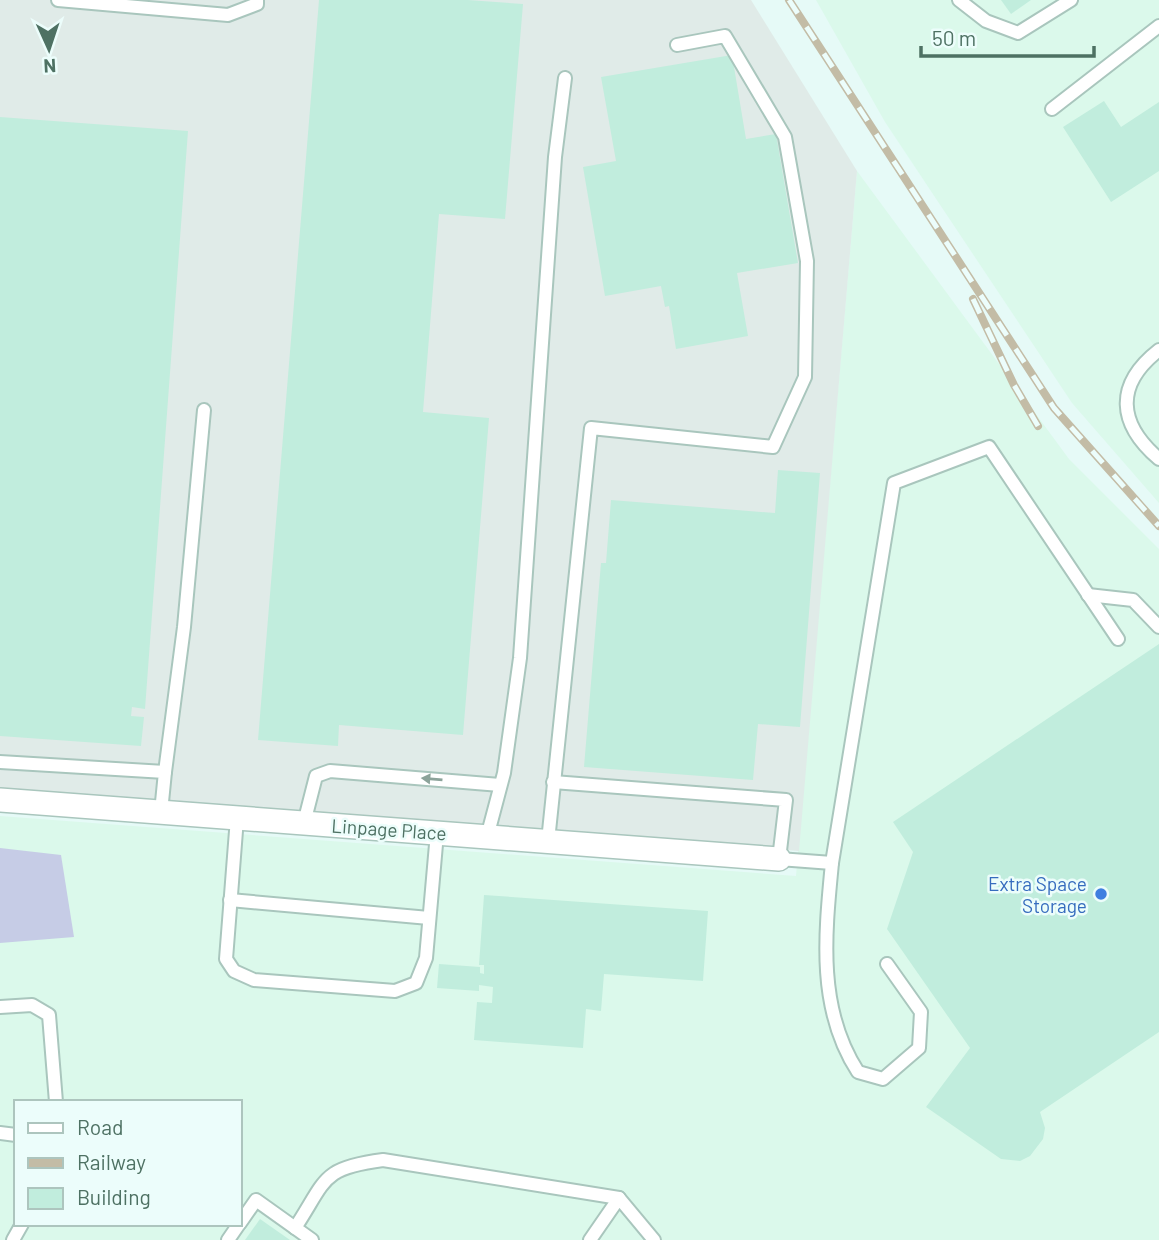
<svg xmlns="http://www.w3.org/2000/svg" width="1159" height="1240" viewBox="0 0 1159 1240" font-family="Barlow,sans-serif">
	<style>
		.commercial { fill: #dbf9eb; fill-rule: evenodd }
		.industrial { fill: #e0ebe8 }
		.green { fill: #c6cce6 }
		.building { fill: #c1eddd }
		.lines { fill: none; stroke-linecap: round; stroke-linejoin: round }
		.service-casing { stroke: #a9c6bd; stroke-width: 16 }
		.minor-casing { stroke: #a9c6bd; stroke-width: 26 }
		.service { stroke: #fff; stroke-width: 12 }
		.minor { stroke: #fff; stroke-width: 23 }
		.rail-casing { stroke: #c3bca6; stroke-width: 8 }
		.rail { stroke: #ecfdfb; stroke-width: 5; stroke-dasharray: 16; stroke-linecap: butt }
		.oneway { fill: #8ca39a }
		.shop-dot { fill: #3f7fe0; stroke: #ecfdfb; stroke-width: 2.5 }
		.labels { text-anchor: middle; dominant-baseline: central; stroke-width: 5; stroke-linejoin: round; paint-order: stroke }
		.street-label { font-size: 19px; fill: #4e7163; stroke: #ecfdfb }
		.shop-label { font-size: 19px; fill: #366cbe; stroke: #ecfdfb; text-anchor: end }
	</style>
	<rect width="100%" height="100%" fill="#e6faf7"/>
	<g class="commercial">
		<polygon points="816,0 1159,0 1159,503 1072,403 885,122"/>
		<path d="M 857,171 L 1069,459 L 1159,549 L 1159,1240 L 0,1240 L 0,816 L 796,876 ZM 16,1102 L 240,1102 L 240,1224 L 16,1224 Z"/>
	</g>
	<polygon class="industrial" points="0,0 751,0 857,171 799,851 0,788"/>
	<polygon class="green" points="0,848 61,855 74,937 0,943"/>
	<g class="building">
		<polygon points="319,0 468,0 523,4 505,219 439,214 423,412 489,418 463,735 339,725 338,746 258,740"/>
		<polygon points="1001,0 1031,0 1011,14"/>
		<polygon points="732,55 746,139 776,134 798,263 737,273 748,336 676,349 669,306 665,307 661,286 605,296 583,167 616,161 601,77"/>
		<polygon points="1104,101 1121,127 1159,102 1159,171 1111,202 1063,127"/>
		<polygon points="0,117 188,131 145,709 132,707 131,716 144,717 141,746 0,736"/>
		<polygon points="778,470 820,473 800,727 758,724 753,780 584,767 601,563 606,563 611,500 775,513"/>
		<polygon points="1159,644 1159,1032 1040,1112 1045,1128 1043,1139 1030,1156 1020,1161 1001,1159 926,1107 970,1048 887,929 913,852 893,822"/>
		<polygon points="484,895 708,911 703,981 604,974 601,1011 586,1009 583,1048 474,1040 477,1002 492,1003 493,987 479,985 479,991 437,988 439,964 480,967 480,973 484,974 484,965 479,965"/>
		<polygon points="260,1219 290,1240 245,1240"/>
	</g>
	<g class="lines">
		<g class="service-casing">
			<g id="service">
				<polyline points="58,0 228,15 257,4 257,0"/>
				<polyline points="959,0 986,21 1018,33 1071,0"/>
				<polyline points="1052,109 1159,26"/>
				<path d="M 1159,350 C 1114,385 1118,424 1159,459"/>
				<polyline points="1088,595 1133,600 1159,627"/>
				<polyline points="0,762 165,772 161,812"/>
				<polyline points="165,772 184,627 204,410"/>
				<polyline points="553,782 786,800 779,859 832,863 894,483 989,447 1118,639"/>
				<polyline points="237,818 226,959 234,971 254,980 395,991 416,983 426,958 437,833"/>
				<polyline points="304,823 316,776 330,771 500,785"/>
				<polyline points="487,837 504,773 520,658 555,157 565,78"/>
				<polyline points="548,841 591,428 773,447 805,377 807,261 785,137 725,36 677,45"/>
				<path d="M 832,863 C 825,935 817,1009 858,1072 L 883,1079 L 919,1048 L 921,1012 L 887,964"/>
				<polyline points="230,900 429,918"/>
				<polyline points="0,1007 32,1005 49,1015 56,1102"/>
				<polyline points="0,1133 16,1135"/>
				<polyline points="240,1223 256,1200 312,1240"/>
				<path d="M 295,1228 C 327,1179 321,1168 383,1160 L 619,1198"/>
				<polyline points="13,1240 22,1224"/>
				<polyline points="228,1240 239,1224"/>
				<polyline points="590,1240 619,1198 654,1240"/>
			</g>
		</g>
		<g class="minor-casing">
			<polyline id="minor" points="0,800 779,859"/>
		</g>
		<use href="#service" class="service"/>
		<use href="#minor" class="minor"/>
		<g class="rail-casing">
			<g id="rail">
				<polyline points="789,0 1054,408 1159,526"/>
				<polyline points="973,299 1014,385 1038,426"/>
			</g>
		</g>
		<use href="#rail" class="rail"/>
	</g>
	<defs><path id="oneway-solid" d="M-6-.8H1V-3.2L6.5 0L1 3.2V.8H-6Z" transform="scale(1.75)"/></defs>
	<use class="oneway" href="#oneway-solid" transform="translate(432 779) rotate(-175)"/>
	<circle class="shop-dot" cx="1101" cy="894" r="7"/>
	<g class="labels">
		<g class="street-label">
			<text transform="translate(389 829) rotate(4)">Linpage Place</text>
		</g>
		<g class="shop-label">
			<text x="1087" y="883">Extra Space<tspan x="1087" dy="22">Storage</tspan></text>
		</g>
	</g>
	<rect x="14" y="1100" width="228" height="126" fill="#ecfdfb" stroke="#adc5be" stroke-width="2"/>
	<rect x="28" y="1123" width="35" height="10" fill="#ffffff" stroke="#adc5be" stroke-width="2"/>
	<text x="77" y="1135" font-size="21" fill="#4e7163">Road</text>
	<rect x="28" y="1158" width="35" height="10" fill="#c3bca6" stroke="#adc5be" stroke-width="2"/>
	<text x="77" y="1170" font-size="21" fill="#4e7163">Railway</text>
	<rect x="28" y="1188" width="35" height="21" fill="#c1eddd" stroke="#adc5be" stroke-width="2"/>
	<text x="77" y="1205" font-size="21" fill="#4e7163">Building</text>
	<g transform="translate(49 49) rotate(177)" stroke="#ecfdfb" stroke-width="5" paint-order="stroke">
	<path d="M0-5L12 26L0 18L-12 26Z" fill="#4e7163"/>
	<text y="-10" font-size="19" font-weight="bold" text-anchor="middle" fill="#4e7163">N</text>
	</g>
	<path d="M921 46v10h173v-10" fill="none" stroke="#4e7163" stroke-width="3.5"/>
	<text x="932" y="46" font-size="21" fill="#4e7163" stroke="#ecfdfb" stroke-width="5" paint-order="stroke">50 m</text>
</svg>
